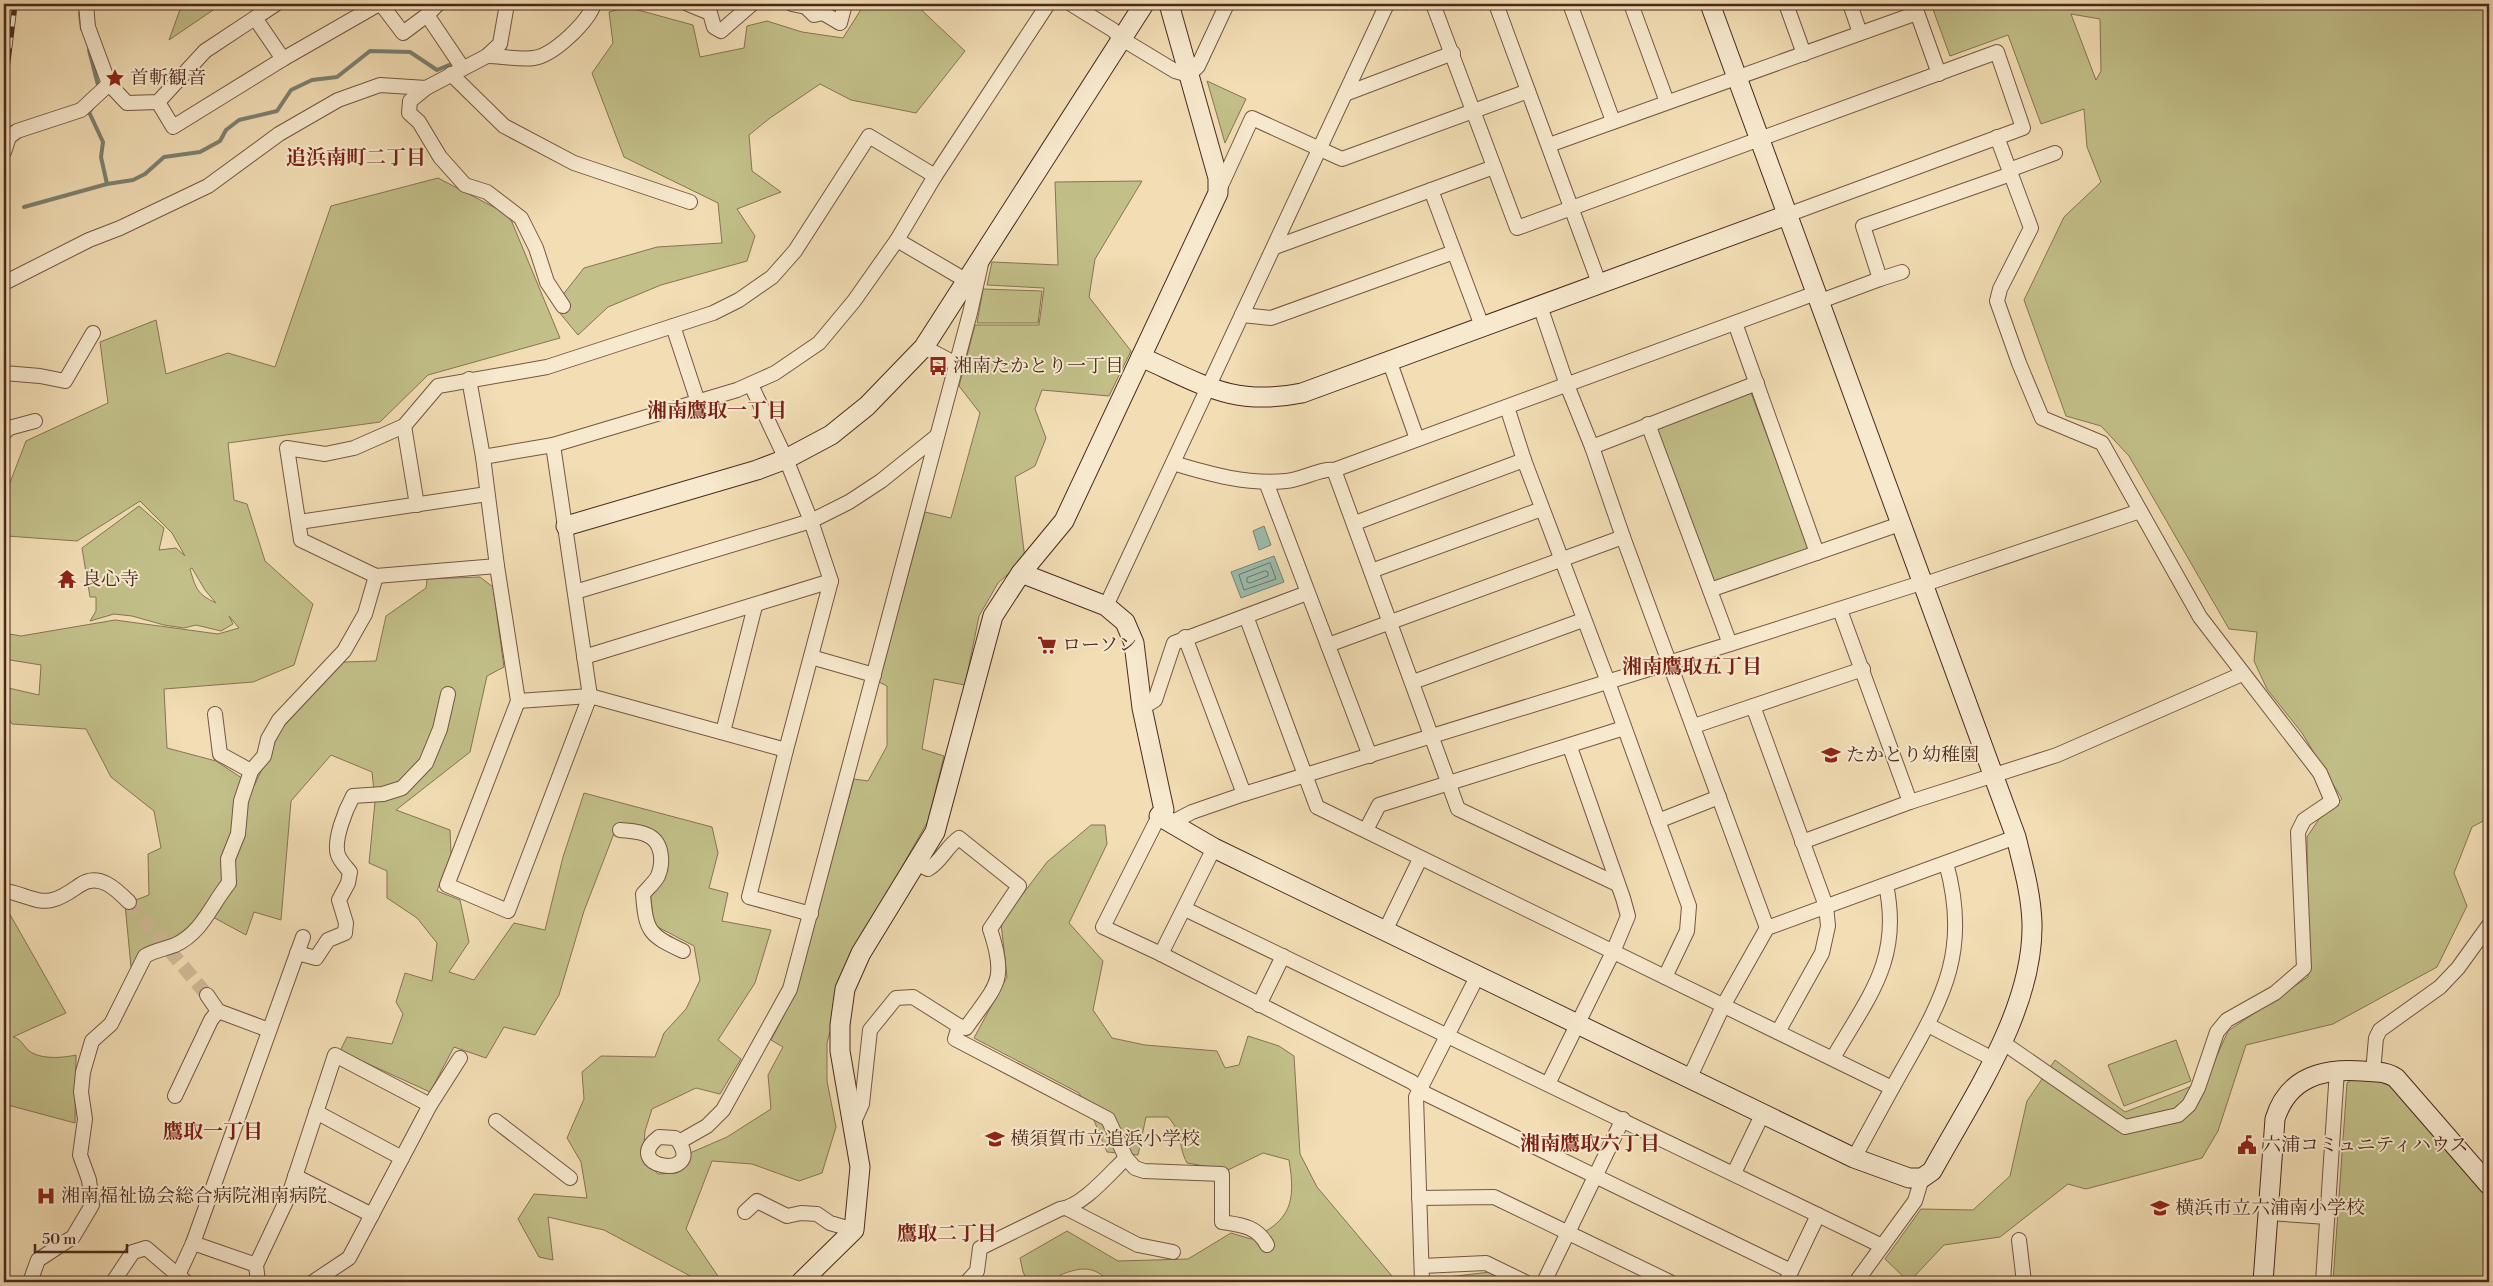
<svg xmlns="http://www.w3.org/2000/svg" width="2493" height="1286" viewBox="0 0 2493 1286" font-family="'Libre Bodoni','Noto Serif JP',serif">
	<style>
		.green { fill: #c2bf88; stroke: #867452; fill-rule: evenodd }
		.water { fill: #9bbcac; stroke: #7b8172 }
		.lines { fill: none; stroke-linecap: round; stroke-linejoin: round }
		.shore { stroke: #727264; stroke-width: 1 }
		.stream { stroke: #7b8172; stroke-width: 4 }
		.street-tunnel { stroke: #d0b996; stroke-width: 14; stroke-dasharray: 14 7; stroke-linecap: butt }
		.street-casing { stroke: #745642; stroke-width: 16 }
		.secondary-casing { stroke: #4a291c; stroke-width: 21 }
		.street { stroke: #f7e9ce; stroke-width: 14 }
		.secondary { stroke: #f7e9ce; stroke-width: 19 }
		.rail-casing { stroke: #4a291c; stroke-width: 5.5 }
		.rail { stroke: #f7e9ce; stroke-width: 4; stroke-dasharray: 11; stroke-linecap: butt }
		.labels { text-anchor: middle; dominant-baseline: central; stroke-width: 4; stroke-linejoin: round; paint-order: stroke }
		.poi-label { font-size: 19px; fill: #4a291c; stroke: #f7e9ce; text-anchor: start }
		.neighbourhood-label { font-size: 20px; font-weight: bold; fill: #7a1f14; stroke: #f7e9ce }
	</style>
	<rect width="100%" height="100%" fill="#f2ddb4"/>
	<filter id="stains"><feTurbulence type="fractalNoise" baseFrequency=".004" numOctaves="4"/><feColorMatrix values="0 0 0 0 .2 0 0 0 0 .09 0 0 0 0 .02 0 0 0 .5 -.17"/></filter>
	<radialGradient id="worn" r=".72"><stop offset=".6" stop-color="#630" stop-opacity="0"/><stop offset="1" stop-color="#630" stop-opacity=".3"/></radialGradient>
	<g class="green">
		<polygon points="182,4 222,4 169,40"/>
		<polygon points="860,4 915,4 965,51 916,113 851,100 820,84 770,118 749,135 752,171 781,192 737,209 755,236 747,261 661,285 608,307 578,335 554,306 584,268 657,247 722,243 718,203 624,157 592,73 613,43 609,12 627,7 693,25 700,57 744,48 747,26 767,21 802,32 843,38 860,11"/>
		<path d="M 1931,4 L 2489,4 L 2489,818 L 2472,827 L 2454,873 L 2467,906 L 2437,967 L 2333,1024 L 2246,1045 L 2218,1131 L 2202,1158 L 2086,1189 L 2068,1184 L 2000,1237 L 1944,1245 L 1909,1282 L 1885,1259 L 1921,1209 L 1973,1210 L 2010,1176 L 2027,1101 L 2055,1060 L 2125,1112 L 2185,1089 L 2207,1078 L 2228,1031 L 2308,977 L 2307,837 L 2319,819 L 2342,799 L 2302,733 L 2267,689 L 2254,661 L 2257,632 L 2229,629 L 2129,456 L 2101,426 L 2066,416 L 2024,300 L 2064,217 L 2101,182 L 2087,147 L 2084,109 L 2041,124 L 2008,35 L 1950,56 ZM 2071,14 L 2100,19 L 2101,71 L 2096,80 Z"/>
		<polygon points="1207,81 1246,99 1225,143 1208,84"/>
		<path d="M 438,178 L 509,215 L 560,338 L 428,375 L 380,422 L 228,443 L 234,500 L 247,504 L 265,561 L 313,604 L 294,665 L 253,682 L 164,689 L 167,748 L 216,761 L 254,786 L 281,729 L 344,662 L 376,661 L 386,616 L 426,588 L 427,579 L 480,577 L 493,587 L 504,667 L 487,676 L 470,752 L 396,810 L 450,830 L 451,854 L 437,891 L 460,900 L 469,942 L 449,972 L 474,980 L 514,923 L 545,930 L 563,857 L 584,793 L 712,827 L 718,853 L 709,888 L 728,893 L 722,921 L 771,930 L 755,983 L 718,1040 L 741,1059 L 720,1094 L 696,1088 L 652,1109 L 645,1131 L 643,1159 L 658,1174 L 677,1173 L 687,1162 L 690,1153 L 727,1137 L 771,1109 L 768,1075 L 783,1047 L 771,1040 L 795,994 L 854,779 L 868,781 L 887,746 L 887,686 L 879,682 L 925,512 L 951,518 L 980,413 L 959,386 L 975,325 L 1039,325 L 1044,288 L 987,285 L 992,262 L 1058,265 L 1055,182 L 1142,181 L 1095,259 L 1089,297 L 1131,351 L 1109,396 L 1042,390 L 1035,409 L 1046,438 L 1035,466 L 1015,477 L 1025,559 L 998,583 L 979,616 L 965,685 L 934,679 L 922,749 L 944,756 L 928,821 L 849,960 L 827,1043 L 827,1081 L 836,1127 L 822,1173 L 799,1181 L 752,1164 L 712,1161 L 686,1229 L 722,1282 L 698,1282 L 694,1278 L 604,1230 L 548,1217 L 553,1260 L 539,1257 L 518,1219 L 534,1194 L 587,1198 L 581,1162 L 567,1138 L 584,1099 L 582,1072 L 601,1056 L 655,1057 L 664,1033 L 686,1009 L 700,980 L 694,946 L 654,925 L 650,892 L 668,870 L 656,833 L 618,823 L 584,911 L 559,995 L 535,1035 L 504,1027 L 486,1058 L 454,1047 L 430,1092 L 340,1051 L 347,1037 L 392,1044 L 403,1014 L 396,1002 L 405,973 L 432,981 L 437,943 L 417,918 L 387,898 L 387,871 L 369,863 L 375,802 L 372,772 L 331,755 L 291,801 L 281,920 L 254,912 L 246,935 L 211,916 L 177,939 L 153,947 L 131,967 L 125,904 L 149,895 L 148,854 L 161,848 L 154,811 L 111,777 L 86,729 L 12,724 L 4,711 L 4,687 L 39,695 L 41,665 L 4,659 L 4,633 L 21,636 L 115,620 L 218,634 L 239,628 L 229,616 L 233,624 L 221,631 L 196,625 L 184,628 L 164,625 L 132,616 L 114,614 L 90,621 L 96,611 L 96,597 L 90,597 L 82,548 L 139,506 L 164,528 L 159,550 L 176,548 L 185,556 L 172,533 L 140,501 L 77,541 L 7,536 L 6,493 L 26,441 L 108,403 L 100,342 L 156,320 L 166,374 L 228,353 L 275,367 L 331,206 ZM 192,568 L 205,590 L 216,603 C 197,594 196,589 190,569 Z"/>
		<polygon points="983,289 1042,291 1038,323 977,323"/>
		<polygon points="1750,390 1809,548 1712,585 1657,428"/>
		<path d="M 1091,825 L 1105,825 L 1107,844 L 1069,923 L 1103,961 L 1093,1010 L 1112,1038 L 1145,1045 L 1217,1051 L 1225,1068 L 1239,1065 L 1248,1036 L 1279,1046 L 1294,1056 L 1300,1154 L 1317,1187 L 1397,1282 L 1261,1282 L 1250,1276 L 1249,1282 L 1110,1282 C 1093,1265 1081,1267 1060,1275 L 1061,1282 L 1028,1282 L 1023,1272 L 1020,1258 L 1067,1231 L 1118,1261 L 1188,1259 L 1231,1233 L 1251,1239 C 1291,1221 1296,1202 1289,1160 L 1263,1153 L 1228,1170 L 1187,1163 C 1177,1144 1184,1135 1168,1117 L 1146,1117 L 1138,1155 L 1107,1152 L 1093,1118 L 1079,1093 L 974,1038 L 1007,977 L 1001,923 L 1047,862 Z"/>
		<path d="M 8,911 L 66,1013 L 13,1037 C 20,1038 23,1045 28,1050 C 40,1060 62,1058 76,1055 L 75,1123 L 4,1104 L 4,916 Z"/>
		<polygon points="2176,1040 2191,1081 2124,1106 2108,1065"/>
		<polygon points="2353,1079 2379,1081 2396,1089 2489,1200 2489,1282 2333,1282 2347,1083"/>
		<polygon points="1490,1272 1510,1282 1439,1282 1439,1278"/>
	</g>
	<g class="water">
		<polygon points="1264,526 1271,545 1259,550 1253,531"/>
		<polygon points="1274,556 1284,582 1241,598 1231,572"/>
	</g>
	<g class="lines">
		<g class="shore">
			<polygon points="1270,563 1276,579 1244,590 1239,575"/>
			<polygon points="1265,571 1268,572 1268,576 1250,583 1247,582 1247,578"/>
		</g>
		<g class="stream">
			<polyline points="80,13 82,29"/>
			<polyline points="89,50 99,89"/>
			<polyline points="92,108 89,112 103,142 101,157 107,184"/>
			<polyline points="24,207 107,184 133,180 145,174 164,157 200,152 220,141 226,130 239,120 277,111 291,90 312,80 337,77 370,51 410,52 437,70 449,65"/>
		</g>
		<polyline class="street-tunnel" points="129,902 207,995"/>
		<g class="street-casing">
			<g id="street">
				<polyline points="381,4 403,33 427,15 462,67"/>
				<polyline points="688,4 710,13 714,27 721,31 752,4"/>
				<polyline points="792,4 806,7 814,15 823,13 840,23 845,4"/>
				<polyline points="1071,4 1113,30 1122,39 1175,71 1189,75 1198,66 1227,4"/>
				<polyline points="1433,4 1517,228 1997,52 2023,128 1787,215"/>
				<polyline points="1496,4 1599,283"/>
				<polyline points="1570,4 1613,121"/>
				<polyline points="1631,4 1667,102"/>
				<polyline points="1786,4 1804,54"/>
				<polyline points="1850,4 1860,33"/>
				<polyline points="1914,4 1939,74"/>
				<polyline points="427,15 438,4"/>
				<polyline points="255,18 283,59"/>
				<path d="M 487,56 C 502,56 520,60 534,58 C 554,55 588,22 594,4"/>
				<polyline points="451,74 504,126 574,163 690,202"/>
				<polyline points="109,84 127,103 158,102 205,51 276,4"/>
				<polyline points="426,88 410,101 409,113 419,122 440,157 465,185 487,192 521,218 536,248 547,282 563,306"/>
				<polyline points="1345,94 1453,53"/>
				<polyline points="158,102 173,127 283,59 379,4"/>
				<polyline points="1997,137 2031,228 2000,289 1997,301 2019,363 2042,418 2102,443 2200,617 2320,773 2332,801 2304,820 2298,832 2304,968 2275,993 2227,1020 2217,1032 2198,1088 2189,1105 2178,1115 2125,1127 2002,1042"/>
				<polyline points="1549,145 1917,13"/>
				<polyline points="4,152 9,137 17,131 81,110 109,84 88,27 86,4"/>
				<polyline points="2009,170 2055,153"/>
				<polyline points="1219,190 1252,118 1342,159 1528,91"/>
				<polyline points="1431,190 1482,326"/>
				<polyline points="897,240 967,281"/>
				<polyline points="1275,247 1494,167"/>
				<polyline points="1880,279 1902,272"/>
				<polyline points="4,283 89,240 120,228 208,186 279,134 338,100 380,85 426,88 487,56 500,44 507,4"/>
				<polyline points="1818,302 1880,279 1863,226 2011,174"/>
				<polyline points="1540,306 1567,385 1592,447 1623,537 1767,928"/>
				<polyline points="1242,315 1271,318 1454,252"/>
				<polyline points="1735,323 1817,553"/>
				<polyline points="673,326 698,402"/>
				<polyline points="924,347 956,364"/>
				<polyline points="1389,360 1417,439"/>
				<polyline points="4,373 40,376 65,381 93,333"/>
				<polyline points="469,379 483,457 497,566 518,701 447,885 508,911 590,696 553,445"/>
				<polyline points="751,385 786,459 811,521 831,581 786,750 749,897 811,914"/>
				<polyline points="1507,407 1524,460 1608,682 1689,906 1687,931 1665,977"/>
				<polyline points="1648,424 1730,644"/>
				<polyline points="404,426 417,505"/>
				<polyline points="4,433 9,428 35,421"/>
				<polyline points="1592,447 1757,383"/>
				<polyline points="483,457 553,445 737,390 775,373 819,343 854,301 897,240 935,176 1048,4"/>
				<path d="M 1173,463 C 1209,474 1248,485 1286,481 C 1301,480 1321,468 1334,470 L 1816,293"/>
				<polyline points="1334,470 1458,809 1617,884"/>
				<polyline points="1266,482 1370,756"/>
				<polyline points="299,522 487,494"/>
				<polyline points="1355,523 1524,460"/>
				<polyline points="497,566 376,576 301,540 287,448 325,454 354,448 404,426 438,386 547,367 713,313 739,300 772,277 795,251 869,136 935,176"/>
				<polyline points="1371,571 1542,509"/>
				<polyline points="1922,585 2140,511"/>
				<polyline points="1710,590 1900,524"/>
				<polyline points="575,592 811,521 849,502 881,481 937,436"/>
				<polyline points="1106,606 1387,4"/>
				<polyline points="1840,610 1910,802"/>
				<polyline points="1246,616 1317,807 1892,1088"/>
				<polyline points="1185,637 1244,794"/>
				<polyline points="1328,645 1623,537"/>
				<polyline points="584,657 831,581"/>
				<polyline points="811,657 874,675"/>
				<polyline points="1413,682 1583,620"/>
				<polyline points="518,701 590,696 786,750"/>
				<polyline points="1753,706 1826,906 1828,926 1822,953 1778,1032"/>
				<polyline points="1142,708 1155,700 1174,643 1307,593"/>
				<polyline points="215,714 220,754 251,771 264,756 268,739 279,720 344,651 365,614 376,576"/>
				<polyline points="1694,726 1863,669"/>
				<polyline points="723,732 755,606"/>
				<polyline points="1159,816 1103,927 1161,954 1412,1082 1426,1094 1791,1271"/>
				<polyline points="1658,821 1719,797"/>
				<polyline points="1171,823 1192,812 1244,794 1730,644 1921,583"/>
				<path d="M 620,830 C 628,831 639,831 647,835 C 662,841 664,861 658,876 C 655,882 648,888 643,894 C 646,932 649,935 683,951"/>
				<polyline points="1366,830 1379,805 1624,728"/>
				<polyline points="1802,842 1910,802 2057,755 2242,674"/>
				<path d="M 916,863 L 928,869 C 941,862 946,847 959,838 L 1019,886 L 990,929 C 1008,982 996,985 966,1028 L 959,1026"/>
				<path d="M 4,891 C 20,892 36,904 52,900 C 62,898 71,891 80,885 C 99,872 116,889 129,902"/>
				<polyline points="1185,909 1882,1246"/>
				<polyline points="1385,931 1420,859"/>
				<path d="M 297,953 L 316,958 L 328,940 L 345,933 L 346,923 L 339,900 L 348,883 L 350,872 C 346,867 340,861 338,855 C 333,840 346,809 353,796 L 383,794 L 402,788 L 426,763 L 440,729 L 448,694"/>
				<polyline points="1161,954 1214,848"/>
				<polyline points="207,995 218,1011 269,1030"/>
				<polyline points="1259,1005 1283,956"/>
				<polyline points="1928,1025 1993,1059"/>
				<path d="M 1833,1058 C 1868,997 1902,960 1886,885"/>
				<polyline points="2373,1072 2376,1038 2380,1030 2440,987 2458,968 2489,925"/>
				<polyline points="1690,1077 1723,1006 1767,928 2016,837"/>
				<polyline points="1548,1084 1613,952 1628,916 1623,898 1570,747"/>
				<polyline points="175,1096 211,1020 218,1011"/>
				<polyline points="316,1112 402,1158"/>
				<polyline points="496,1121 570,1178"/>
				<path d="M 853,1124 L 862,1104 L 870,1030 L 896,998 L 913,997 L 959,1026 L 955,1039 L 1108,1119 L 1126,1158 L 1135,1168 L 1144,1171 L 1222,1174 L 1222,1222 C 1241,1225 1257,1226 1267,1245"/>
				<path d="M 679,1142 L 675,1138 L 659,1137 C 619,1167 703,1181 679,1142 L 707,1126 L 723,1110 L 790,989 L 970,313 L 981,264"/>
				<path d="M 1854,1158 C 1871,1127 1887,1097 1904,1067 C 1945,995 1970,948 1946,863"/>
				<polyline points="1734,1173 1763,1113"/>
				<polyline points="295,1176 372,1215"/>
				<polyline points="1419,1198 1494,1197 1670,1282"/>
				<polyline points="1066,1208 1138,1245 1173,1252"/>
				<polyline points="745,1212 757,1201 787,1216 801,1213 817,1214 830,1223 854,1230"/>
				<polyline points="2268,1213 2327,1217"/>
				<polyline points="2019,1240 2024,1282"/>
				<polyline points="193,1243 256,1265"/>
				<polyline points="1422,1266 1486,1263 1525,1282"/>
				<path d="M 30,1282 L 38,1260 L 73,1237 L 92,1205 L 89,1180 L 80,1155 L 85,1119 L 81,1092 L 83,1072 L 92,1041 L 111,1024 L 145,956 C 155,950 165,949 175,945 C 202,933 211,905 229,883 L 228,859 L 238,834 L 241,801 L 251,771"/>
				<polyline points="113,1282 133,1252 146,1248 186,1282"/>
				<polyline points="175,1282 193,1243 303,937"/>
				<polyline points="258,1282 256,1265 289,1195 335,1055 430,1105"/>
				<polyline points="313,1282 349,1258 430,1105 460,1058"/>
				<path d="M 967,1282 L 977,1271 L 980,1248 L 1060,1209 C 1082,1207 1110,1173 1126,1158"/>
				<polyline points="1422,1282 1416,1097 1478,975"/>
				<polyline points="1544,1282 1623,1119"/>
				<polyline points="1786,1282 1818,1215"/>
				<polyline points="1856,1282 1915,1201 1922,1178"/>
				<polyline points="2323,1282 2337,1070"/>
			</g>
		</g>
		<g class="secondary-casing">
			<g id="secondary">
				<path d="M 1141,357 C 1202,384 1233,407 1302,393 L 1787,215"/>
				<polyline points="566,526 757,470 786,459 831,435 867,406 924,347 1144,4"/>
				<path d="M 1021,573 L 1106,606 L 1125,622 L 1134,643 L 1142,708 L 1164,810 L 1159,816 L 1214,848 L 1854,1158 L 1909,1178 L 1922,1178 L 1932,1171 C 1972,1098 2034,1009 2032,923 C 2031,893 2023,866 2016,837 L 1710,4"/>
				<polyline points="801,1282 854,1230 860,1167 840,1051 840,1025 845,989 861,953 935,832 993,616 1021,573 1064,521 1218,193 1218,178 1169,4"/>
				<path d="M 2263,1282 L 2275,1119 C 2288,1077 2323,1068 2362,1071 C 2374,1072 2386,1071 2396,1078 L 2489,1185"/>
			</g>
		</g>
		<use href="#street" class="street"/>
		<use href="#secondary" class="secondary"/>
		<g class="rail-casing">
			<polyline id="rail" points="4,92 15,4"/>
		</g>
		<use href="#rail" class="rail"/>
	</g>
	<defs>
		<g id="sight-bare" transform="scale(1.5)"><path d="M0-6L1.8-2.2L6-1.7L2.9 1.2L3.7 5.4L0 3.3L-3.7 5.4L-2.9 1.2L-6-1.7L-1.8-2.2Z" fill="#8f2418" stroke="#f7e9ce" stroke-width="2.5" paint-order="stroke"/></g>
		<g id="bus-bare" transform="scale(1.5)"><path d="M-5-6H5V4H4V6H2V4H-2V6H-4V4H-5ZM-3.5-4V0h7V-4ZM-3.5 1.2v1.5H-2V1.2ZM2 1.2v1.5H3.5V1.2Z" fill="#8f2418" stroke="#f7e9ce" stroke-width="2.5" paint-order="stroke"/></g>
		<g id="temple-bare" transform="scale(1.5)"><path d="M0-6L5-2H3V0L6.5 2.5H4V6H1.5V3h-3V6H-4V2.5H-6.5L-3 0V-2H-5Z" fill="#8f2418" stroke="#f7e9ce" stroke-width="2.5" paint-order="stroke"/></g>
		<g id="supermarket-bare" transform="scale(1.5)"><path d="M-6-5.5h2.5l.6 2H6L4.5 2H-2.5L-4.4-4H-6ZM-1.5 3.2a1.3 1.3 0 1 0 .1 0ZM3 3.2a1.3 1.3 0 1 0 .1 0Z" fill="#8f2418" stroke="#f7e9ce" stroke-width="2.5" paint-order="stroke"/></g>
		<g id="school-bare" transform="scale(1.5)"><path d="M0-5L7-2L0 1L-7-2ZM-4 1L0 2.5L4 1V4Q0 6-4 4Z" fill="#8f2418" stroke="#f7e9ce" stroke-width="2.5" paint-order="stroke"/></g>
		<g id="civic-bare" transform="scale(1.5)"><path d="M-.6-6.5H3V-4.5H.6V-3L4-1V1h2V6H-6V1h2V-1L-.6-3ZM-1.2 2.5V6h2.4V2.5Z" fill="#8f2418" stroke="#f7e9ce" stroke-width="2.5" paint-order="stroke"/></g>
		<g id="hospital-bare" transform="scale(1.5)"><path d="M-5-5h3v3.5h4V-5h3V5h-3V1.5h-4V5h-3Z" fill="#8f2418" stroke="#f7e9ce" stroke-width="2.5" paint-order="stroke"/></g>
	</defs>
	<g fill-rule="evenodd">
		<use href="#sight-bare" x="115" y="78"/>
		<use href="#bus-bare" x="938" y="366"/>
		<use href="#temple-bare" x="67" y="579"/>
		<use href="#supermarket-bare" x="1047" y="645"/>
		<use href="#school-bare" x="1831" y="755"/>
		<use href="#school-bare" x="995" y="1139"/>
		<use href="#civic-bare" x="2247" y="1145"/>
		<use href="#hospital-bare" x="46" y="1196"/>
		<use href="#school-bare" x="2160" y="1208"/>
	</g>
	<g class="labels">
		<g class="poi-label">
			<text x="130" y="78">首斬観音</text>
			<text x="953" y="366">湘南たかとり一丁目</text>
			<text x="82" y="579">良心寺</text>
			<text x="1062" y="645">ローソン</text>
			<text x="1846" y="755">たかとり幼稚園</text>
			<text x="1010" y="1139">横須賀市立追浜小学校</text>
			<text x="2262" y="1145">六浦コミュニティハウス</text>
			<text x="61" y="1196">湘南福祉協会総合病院湘南病院</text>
			<text x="2175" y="1208">横浜市立六浦南小学校</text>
		</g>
		<g class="neighbourhood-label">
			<text x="356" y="158">追浜南町二丁目</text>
			<text x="717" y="411">湘南鷹取一丁目</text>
			<text x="1692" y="667">湘南鷹取五丁目</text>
			<text x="213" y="1132">鷹取一丁目</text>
			<text x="1590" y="1144">湘南鷹取六丁目</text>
			<text x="947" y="1234">鷹取二丁目</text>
		</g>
	</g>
	<rect width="2493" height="1286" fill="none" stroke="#f2ddb4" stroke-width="20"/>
	<rect x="5" y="5" width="2483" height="1276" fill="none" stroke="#4a291c" stroke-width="2.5"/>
	<rect x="10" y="10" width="2473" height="1266" fill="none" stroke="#4a291c"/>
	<path d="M35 1244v8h92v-8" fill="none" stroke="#4a291c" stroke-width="2.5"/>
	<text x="42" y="1244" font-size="15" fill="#4a291c" stroke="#f7e9ce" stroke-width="4" paint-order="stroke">50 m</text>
	<rect width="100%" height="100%" filter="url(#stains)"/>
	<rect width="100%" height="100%" fill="url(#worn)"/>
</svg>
